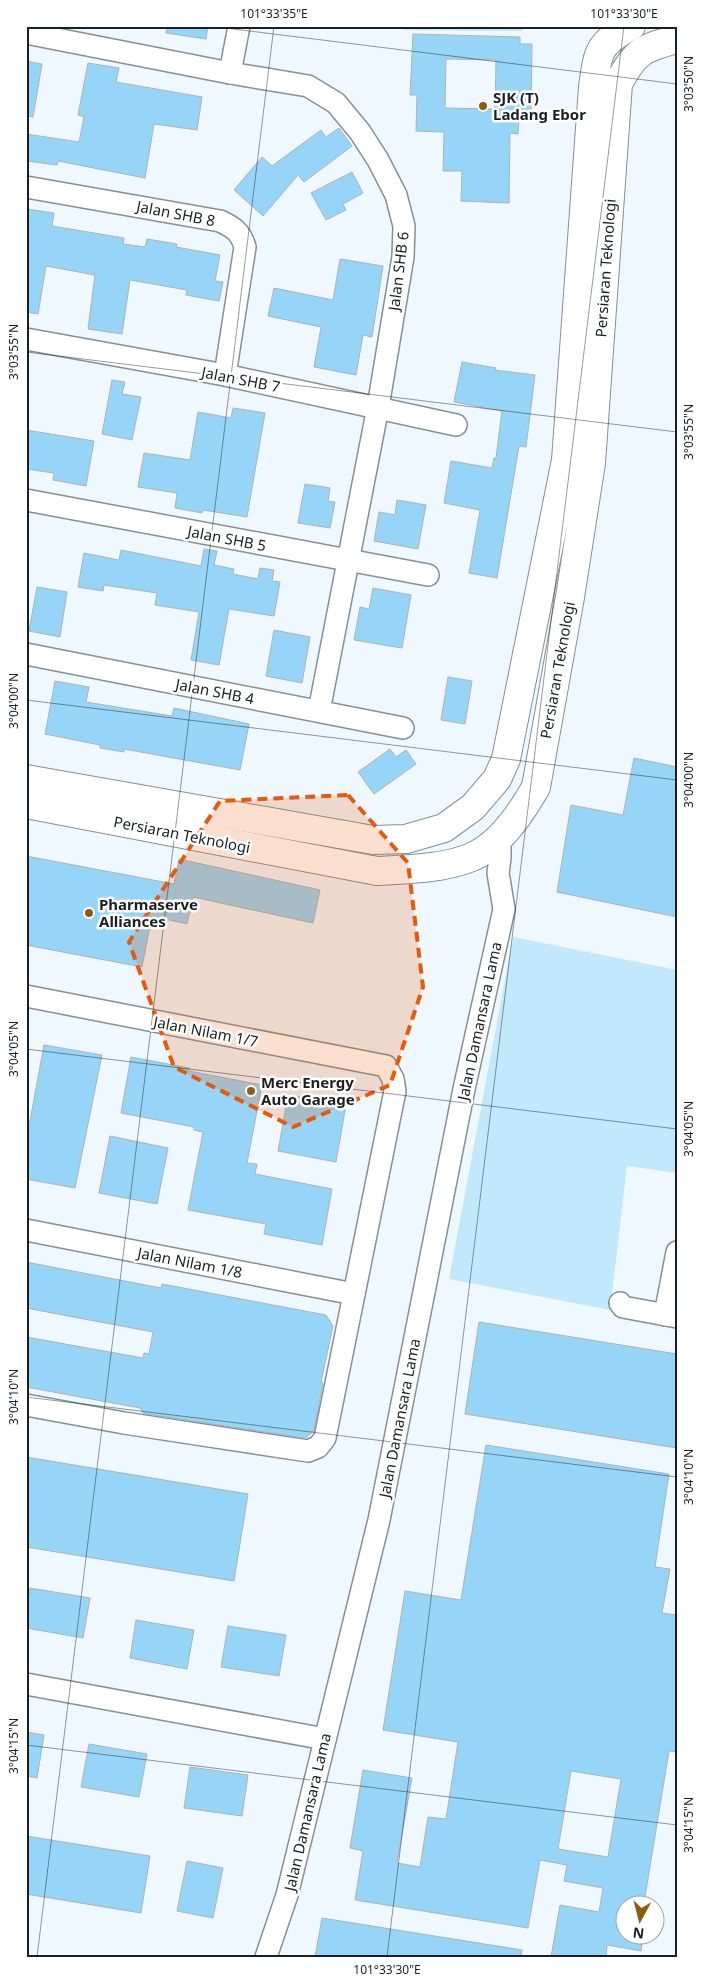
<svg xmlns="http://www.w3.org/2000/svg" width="703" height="1983" viewBox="0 0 703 1983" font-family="'Noto Sans',sans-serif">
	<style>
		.green { fill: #c2e8fc }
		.building { fill: #96d5f7; stroke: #a9b5bb; fill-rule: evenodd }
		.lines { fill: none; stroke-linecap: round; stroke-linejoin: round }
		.minor-casing { stroke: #859096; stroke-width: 24 }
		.major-casing { stroke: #859096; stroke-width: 30 }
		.minor { stroke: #fff; stroke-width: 21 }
		.major { stroke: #fff; stroke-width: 28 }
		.marked { fill: #e8590c; fill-opacity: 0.2; stroke: #e8590c; stroke-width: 4; stroke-dasharray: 10 6; stroke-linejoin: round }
		.ticks { fill: none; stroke: #1a1f21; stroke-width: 1; stroke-opacity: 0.45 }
		.poi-dot { fill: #905b0e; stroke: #fff; stroke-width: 2 }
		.labels { text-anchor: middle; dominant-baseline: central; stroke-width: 5; stroke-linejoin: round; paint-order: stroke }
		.poi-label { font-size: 15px; font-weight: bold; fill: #1a1f21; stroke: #fff; text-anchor: start }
		.street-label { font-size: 15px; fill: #1a1f21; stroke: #fff }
		.neatline { fill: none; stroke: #1a1f21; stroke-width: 2 }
		.ticks-label { font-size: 12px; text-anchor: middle; fill: #1a1f21 }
	</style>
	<rect width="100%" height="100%" fill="#eef8fe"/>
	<g class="green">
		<polygon points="404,26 523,26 522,31 403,30"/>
		<polygon points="513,937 677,970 677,1173 627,1166 610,1310 449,1279"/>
	</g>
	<g class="building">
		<polygon points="167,26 208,26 206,39 166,33"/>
		<path d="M 413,34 L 520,37 L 520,44 L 532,44 L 531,118 L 519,118 L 518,134 L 510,133 L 509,203 L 461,201 L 462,171 L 443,171 L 444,132 L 416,131 L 417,95 L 410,95 ZM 446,59 L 496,60 L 495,109 L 445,108 Z"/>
		<polygon points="26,61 42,64 33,117 26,116"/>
		<polygon points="88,63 119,68 116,82 202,97 197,130 154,124 145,178 58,161 57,165 26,161 26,134 79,142 84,117 78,115"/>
		<polygon points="339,128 352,146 304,182 298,175 263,216 234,190 262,157 272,166 321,130 326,137"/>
		<polygon points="352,172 363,193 343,204 346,210 326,220 311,193"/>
		<polygon points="26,209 54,213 52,226 124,238 123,244 145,247 147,239 177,244 176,247 220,255 215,281 223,282 219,301 186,295 187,290 130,280 122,334 88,329 95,275 46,266 38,314 26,312"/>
		<polygon points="340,259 383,266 372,337 363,335 356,375 314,367 321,327 268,316 274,288 333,300"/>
		<polygon points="462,362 496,368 495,370 535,375 526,447 519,446 497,578 469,573 480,510 444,503 451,461 492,468 494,458 496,458 502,411 454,402"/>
		<polygon points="112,380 125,382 122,394 141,397 132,440 102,434"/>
		<polygon points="233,408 265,413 247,517 203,510 202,513 175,508 177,493 138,487 144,453 190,460 198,412 231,418"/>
		<polygon points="26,430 94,441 86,486 53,480 54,473 26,469"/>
		<polygon points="305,484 330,488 328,501 335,502 330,528 298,523"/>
		<polygon points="397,500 426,505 418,549 374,541 379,512 395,515"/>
		<polygon points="204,549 217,551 214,565 234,569 233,574 258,579 260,568 274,570 272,581 280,582 274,616 229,609 219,665 191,660 199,612 155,605 157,593 104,585 103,591 78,587 84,553 119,560 121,550 201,566"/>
		<polygon points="37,587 67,592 60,637 29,631"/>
		<polygon points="373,588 411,595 402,648 354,640 360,607 369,609"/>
		<polygon points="274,630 310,637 302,683 266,676"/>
		<polygon points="448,677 472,681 465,724 441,720"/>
		<polygon points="55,681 89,687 86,702 172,716 174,708 249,724 240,770 124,749 124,752 100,748 100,745 45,734"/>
		<polygon points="390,749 396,757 406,750 416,764 374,794 358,772"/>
		<polygon points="634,758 677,767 677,917 557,892 571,805 623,815"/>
		<polygon points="26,856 174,884 179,859 320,890 313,923 193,897 187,924 152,916 142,967 26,945"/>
		<polygon points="44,1045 102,1055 75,1188 26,1179 26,1121 30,1121"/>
		<polygon points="131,1057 189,1068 189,1071 262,1085 247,1163 257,1164 255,1174 332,1189 322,1245 264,1234 266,1224 188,1210 203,1132 194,1130 194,1127 121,1113"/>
		<polygon points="288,1095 346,1105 336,1162 278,1151"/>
		<polygon points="110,1136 168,1148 157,1204 99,1193"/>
		<polygon points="26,1262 161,1288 162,1284 326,1315 333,1326 321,1382 323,1383 314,1431 305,1438 147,1414 143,1413 140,1408 26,1387 26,1337 143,1358 144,1353 149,1354 153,1332 26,1308"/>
		<polygon points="479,1322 677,1354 677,1448 465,1414"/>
		<path d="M 486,1445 L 669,1474 L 655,1567 L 670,1569 L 662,1613 L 677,1615 L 677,1752 L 669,1751 L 644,1903 L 626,1900 L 626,1936 L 643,1936 L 641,1951 L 607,1945 L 606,1957 L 551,1957 L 560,1905 L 599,1912 L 603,1888 L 564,1881 L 567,1865 L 540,1860 L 528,1928 L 355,1900 L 363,1851 L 350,1848 L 363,1770 L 412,1778 L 397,1863 L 420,1867 L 428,1817 L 446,1819 L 458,1742 L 383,1730 L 405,1591 L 461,1600 ZM 571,1771 L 621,1779 L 608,1857 L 558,1849 Z"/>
		<polygon points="26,1457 248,1494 234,1581 26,1547"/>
		<polygon points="30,1588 90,1598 83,1638 26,1628 26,1612"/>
		<polygon points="136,1620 194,1630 187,1669 130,1658"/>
		<polygon points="228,1626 286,1635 279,1676 221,1667"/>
		<polygon points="26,1732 44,1735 37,1778 26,1776"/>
		<polygon points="89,1744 147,1754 139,1797 81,1787"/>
		<polygon points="190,1767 248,1775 242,1816 184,1808"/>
		<polygon points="26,1836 150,1856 141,1913 26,1894"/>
		<polygon points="187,1861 223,1868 213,1918 177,1911"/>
		<polygon points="322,1918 522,1950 521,1957 315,1957"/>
	</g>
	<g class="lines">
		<g class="minor-casing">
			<g id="minor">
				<polyline points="26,33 230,73 308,86 336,103 360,132 378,160 396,195 404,226 403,257 378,407 319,711"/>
				<polyline points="230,73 239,26"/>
				<path d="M 26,187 L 220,221 C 233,227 241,232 245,247 L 225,375"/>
				<polyline points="26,339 225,375 456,425"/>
				<polyline points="26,500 428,575"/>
				<polyline points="26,654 403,728"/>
				<polyline points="26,996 386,1066 393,1079 395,1091 325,1438 318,1447 308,1451 124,1423 26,1405"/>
				<polyline points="26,1230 354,1294"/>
				<polyline points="620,1303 623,1307 677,1317"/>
				<polyline points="665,1315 677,1252"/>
				<polyline points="26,1684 325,1739"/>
				<polyline points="266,1957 287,1895 379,1520 464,1089 504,909 498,873 500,858 500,836"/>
			</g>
		</g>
		<g class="major-casing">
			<g id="major">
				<path d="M 26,779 L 373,840 L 406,839 L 444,828 L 473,807 L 497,779 L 506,759 L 566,460 L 593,87 C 598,51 598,44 631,26"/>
				<path d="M 26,804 L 377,871 C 409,869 443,869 472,857 C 500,845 522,812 536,787 L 570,597 L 591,463 L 618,84 C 635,51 643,48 677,39"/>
			</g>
		</g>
		<use href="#minor" class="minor"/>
		<use href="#major" class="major"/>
	</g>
	<path class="marked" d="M 348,795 L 408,863 L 423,987 L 390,1085 L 293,1127 L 174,1067 L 129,942 L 220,801 Z"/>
	<path class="ticks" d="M 209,26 L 677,84M 26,352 L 677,432M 26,700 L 677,780M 26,1049 L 677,1129M 26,1397 L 677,1477M 26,1745 L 677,1825M 37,1957 L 274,26M 387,1957 L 624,26"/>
	<g class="poi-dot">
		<circle cx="483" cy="106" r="5"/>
		<circle cx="89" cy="913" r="5"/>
		<circle cx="251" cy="1091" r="5"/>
	</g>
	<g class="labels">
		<g class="poi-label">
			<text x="493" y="97">SJK (T)<tspan x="493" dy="17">Ladang Ebor</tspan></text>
			<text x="99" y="904">Pharmaserve<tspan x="99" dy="17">Alliances</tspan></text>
			<text x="261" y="1082">Merc Energy<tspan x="261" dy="17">Auto Garage</tspan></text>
		</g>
		<g class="street-label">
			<text transform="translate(176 213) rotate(11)">Jalan SHB 8</text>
			<text transform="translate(605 268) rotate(-86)">Persiaran Teknologi</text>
			<text transform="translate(398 271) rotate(-83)">Jalan SHB 6</text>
			<text transform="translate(241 379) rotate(11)">Jalan SHB 7</text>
			<text transform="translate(227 538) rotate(11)">Jalan SHB 5</text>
			<text transform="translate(557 670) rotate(-80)">Persiaran Teknologi</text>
			<text transform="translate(215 691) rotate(11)">Jalan SHB 4</text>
			<text transform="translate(182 834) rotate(11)">Persiaran Teknologi</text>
			<text transform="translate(479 1021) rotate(-78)">Jalan Damansara Lama</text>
			<text transform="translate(206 1031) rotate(11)">Jalan Nilam 1/7</text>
			<text transform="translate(190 1262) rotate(11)">Jalan Nilam 1/8</text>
			<text transform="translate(399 1418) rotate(-79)">Jalan Damansara Lama</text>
			<text transform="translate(307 1812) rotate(-77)">Jalan Damansara Lama</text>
		</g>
	</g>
	<rect width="703" height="1983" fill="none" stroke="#ffffff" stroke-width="55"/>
	<g transform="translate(640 1920) rotate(187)"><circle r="24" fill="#ffffff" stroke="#a3a5a6"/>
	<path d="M0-4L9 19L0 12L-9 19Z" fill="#905b0e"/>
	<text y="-8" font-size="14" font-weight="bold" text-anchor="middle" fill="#1a1f21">N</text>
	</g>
	<rect x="28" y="28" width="648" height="1928" class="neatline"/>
	<g class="ticks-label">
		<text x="274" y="18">101°33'35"E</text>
		<text x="624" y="18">101°33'30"E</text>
		<text transform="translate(689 84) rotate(-90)" y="4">3°03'50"N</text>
		<text transform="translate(14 352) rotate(-90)" y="4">3°03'55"N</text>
		<text transform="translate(689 432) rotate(-90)" y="4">3°03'55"N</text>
		<text transform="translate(14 701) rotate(-90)" y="4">3°04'00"N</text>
		<text transform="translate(689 780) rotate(-90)" y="4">3°04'00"N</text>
		<text transform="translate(14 1049) rotate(-90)" y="4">3°04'05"N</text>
		<text transform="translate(689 1129) rotate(-90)" y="4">3°04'05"N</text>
		<text transform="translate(14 1397) rotate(-90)" y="4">3°04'10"N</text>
		<text transform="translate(689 1477) rotate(-90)" y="4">3°04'10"N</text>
		<text transform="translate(14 1746) rotate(-90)" y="4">3°04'15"N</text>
		<text transform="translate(689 1825) rotate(-90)" y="4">3°04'15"N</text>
		<text x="387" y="1974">101°33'30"E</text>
	</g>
</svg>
